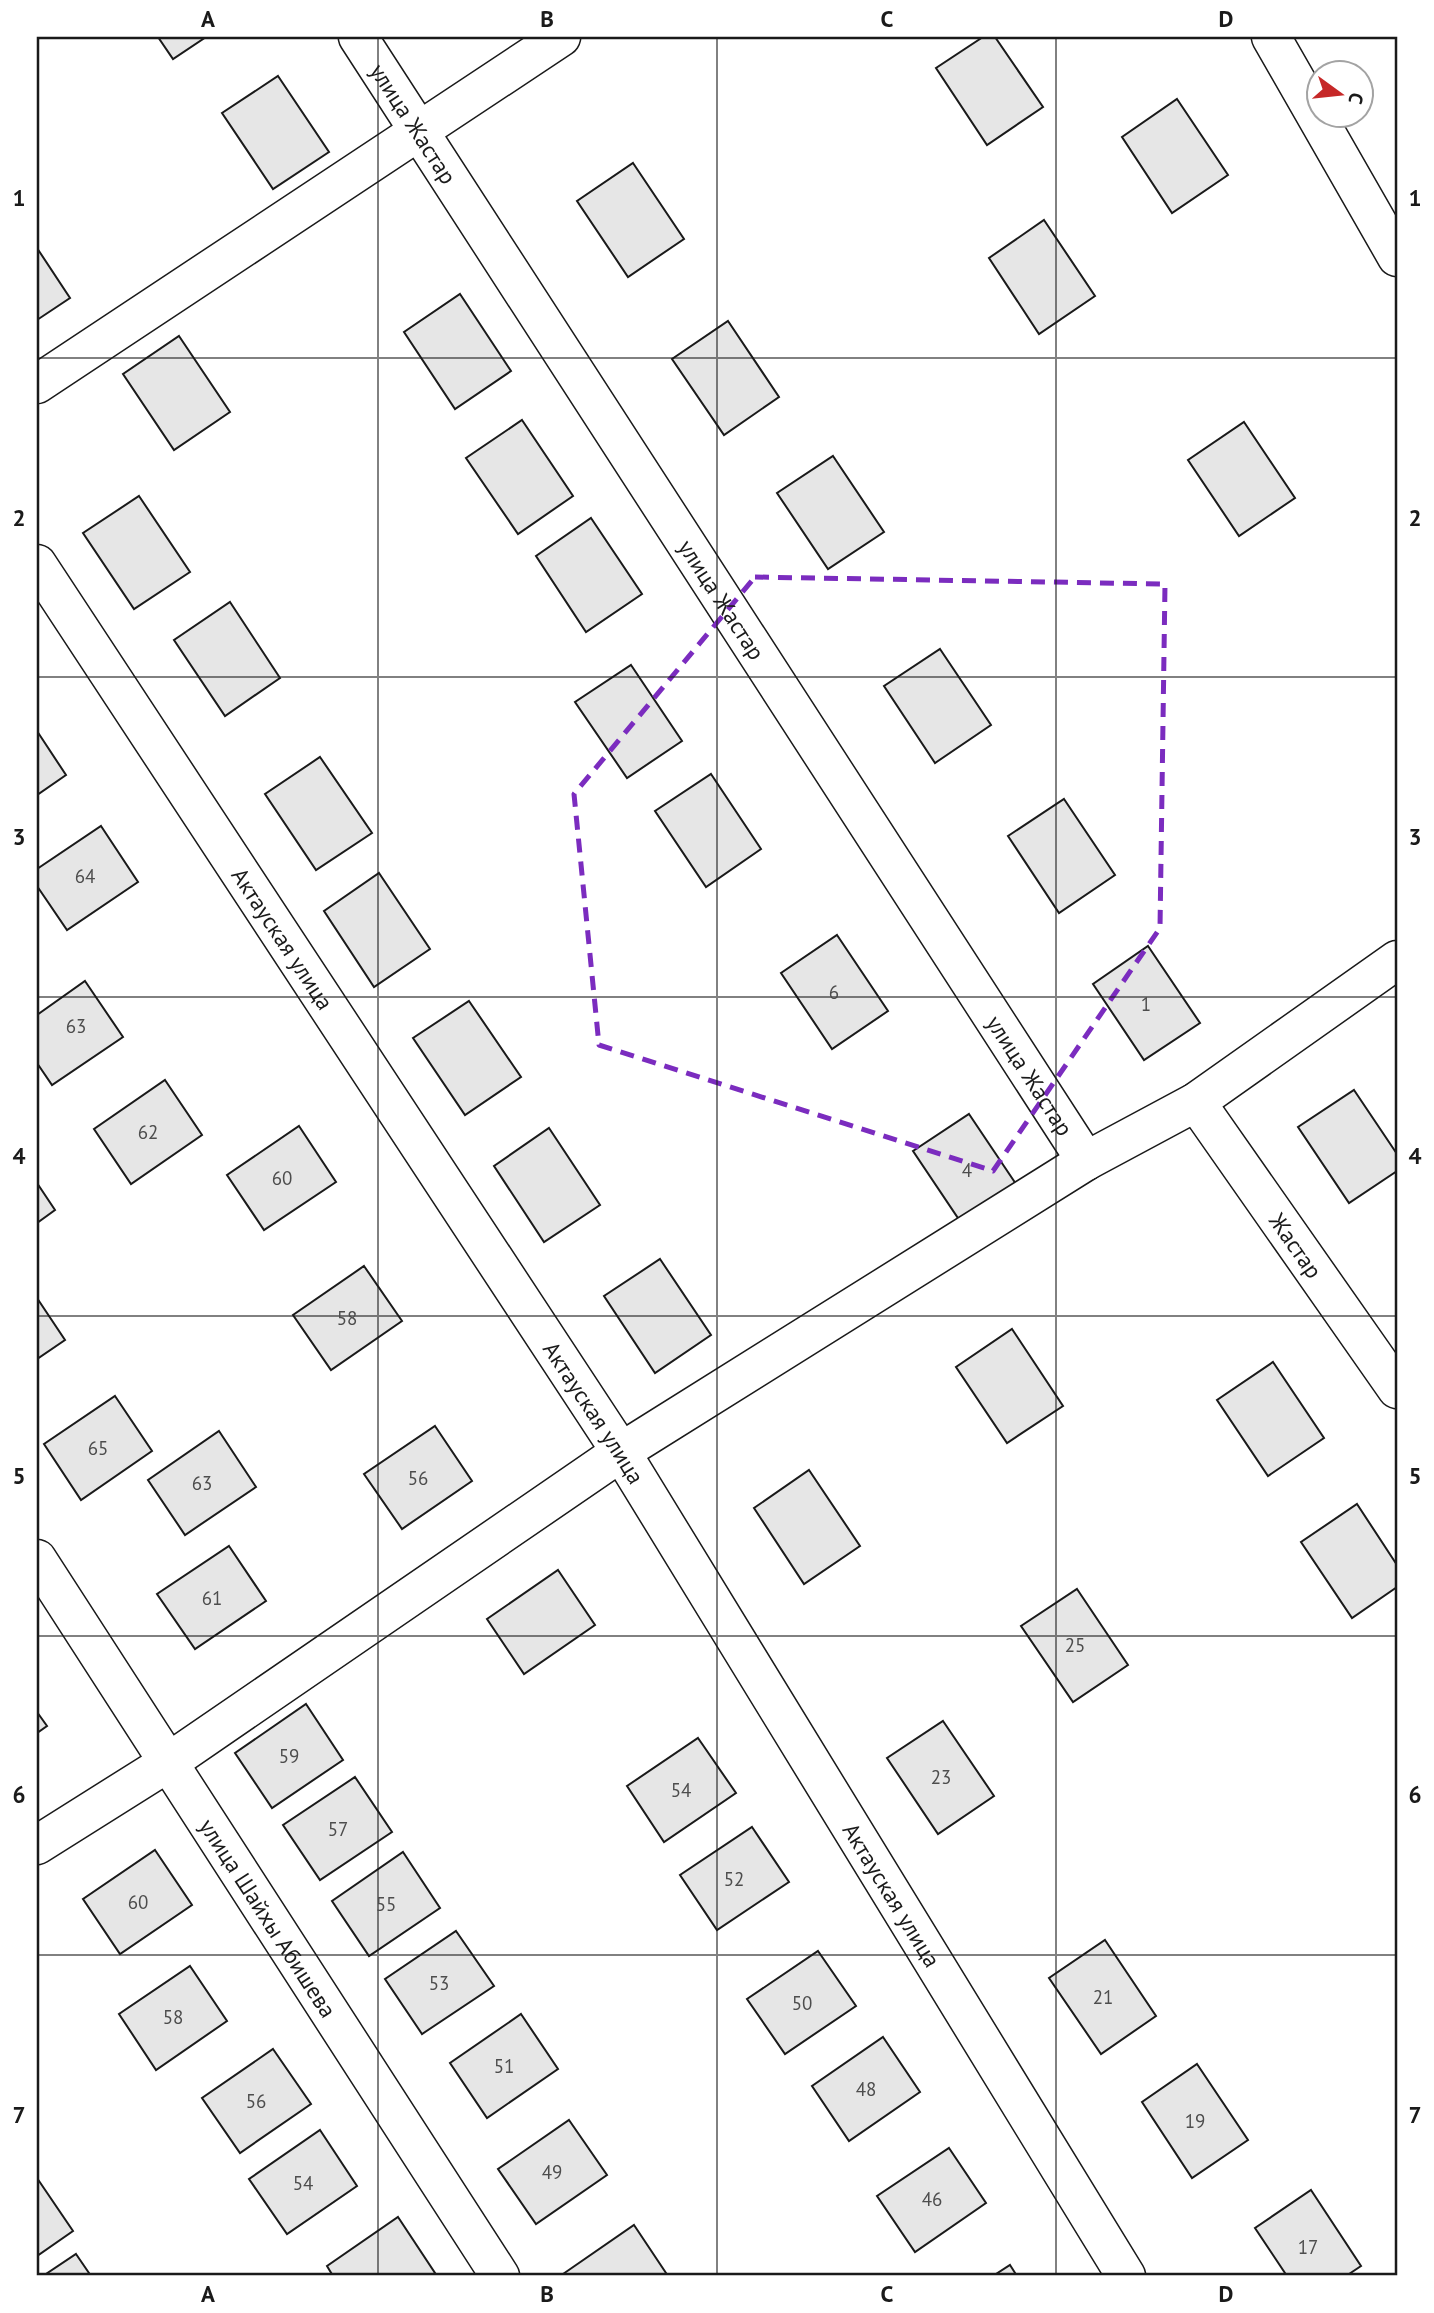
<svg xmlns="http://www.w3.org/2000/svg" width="1434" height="2313" viewBox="0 0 1434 2313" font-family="'PT Sans',sans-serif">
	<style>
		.building { fill: #e6e6e6; stroke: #1a1a1a; stroke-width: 2 }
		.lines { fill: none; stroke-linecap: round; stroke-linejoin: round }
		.street-casing { stroke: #1a1a1a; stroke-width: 41 }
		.street { stroke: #fff; stroke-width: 38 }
		.marked { fill: none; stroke: #7b2cbf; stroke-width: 5; stroke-dasharray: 14 9; stroke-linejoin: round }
		.grid { fill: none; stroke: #1a1a1a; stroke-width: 2; stroke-opacity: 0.55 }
		.labels { text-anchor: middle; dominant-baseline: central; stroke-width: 5; stroke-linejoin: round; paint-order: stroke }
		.number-label { font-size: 19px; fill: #4d4d4d }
		.street-label { font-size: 23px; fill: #1a1a1a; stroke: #fff }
		.neatline { fill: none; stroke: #1a1a1a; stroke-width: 2.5 }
		.grid-label { font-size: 23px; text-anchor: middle; font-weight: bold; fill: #1a1a1a }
	</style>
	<rect width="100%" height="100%" fill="#fff"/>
	<g class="building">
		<polygon points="158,37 206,37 173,59"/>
		<polygon points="983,37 995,37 1043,107 987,145 936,68"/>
		<polygon points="278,76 329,152 273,189 222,113"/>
		<polygon points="1177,99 1228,175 1172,213 1122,137"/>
		<polygon points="633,163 684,239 628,277 577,201"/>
		<polygon points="1044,220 1095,296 1039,334 989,258"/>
		<polygon points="37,248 70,298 37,320"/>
		<polygon points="460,294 511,371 455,409 404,332"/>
		<polygon points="728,321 779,397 724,435 672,359"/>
		<polygon points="179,336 230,412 174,450 123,374"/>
		<polygon points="522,420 573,496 518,534 466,458"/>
		<polygon points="1244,422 1295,498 1239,536 1188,460"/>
		<polygon points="833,456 884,532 828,569 777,493"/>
		<polygon points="139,496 190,572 134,609 83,533"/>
		<polygon points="591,518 642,594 586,632 536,556"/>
		<polygon points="230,602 280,678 225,716 174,640"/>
		<polygon points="940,649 991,725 935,763 884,686"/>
		<polygon points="631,665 682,741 627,778 575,702"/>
		<polygon points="37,731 66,775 37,795"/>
		<polygon points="320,757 372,833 316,870 265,794"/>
		<polygon points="711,774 761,849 706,887 655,811"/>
		<polygon points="1064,799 1115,875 1059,913 1008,836"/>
		<polygon points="101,826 138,882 67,930 37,886 37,869"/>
		<polygon points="379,873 430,949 374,987 324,911"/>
		<polygon points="837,935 888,1011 832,1049 781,973"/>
		<polygon points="1148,946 1200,1023 1144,1060 1093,984"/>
		<polygon points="85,981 123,1037 52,1085 37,1063 37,1015"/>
		<polygon points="469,1001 521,1077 465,1115 413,1038"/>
		<polygon points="165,1080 202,1135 131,1184 94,1129"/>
		<polygon points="1354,1090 1397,1154 1397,1171 1349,1203 1298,1127"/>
		<polygon points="969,1114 1020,1190 964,1227 913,1151"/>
		<polygon points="299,1126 336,1182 264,1230 227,1175"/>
		<polygon points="549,1128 600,1205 544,1242 494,1166"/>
		<polygon points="37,1183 55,1210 37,1223"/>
		<polygon points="660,1259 711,1335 655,1373 604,1296"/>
		<polygon points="364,1266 402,1321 331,1370 293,1315"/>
		<polygon points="37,1298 65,1340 37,1359"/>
		<polygon points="1012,1329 1063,1406 1007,1443 956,1367"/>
		<polygon points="1273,1362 1324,1438 1268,1476 1217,1400"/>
		<polygon points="115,1396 152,1451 81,1500 44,1444"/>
		<polygon points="435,1426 472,1481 402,1529 364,1474"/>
		<polygon points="219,1431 256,1487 185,1535 148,1480"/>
		<polygon points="809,1470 860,1546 804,1584 754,1508"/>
		<polygon points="1357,1504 1397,1565 1397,1587 1352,1618 1301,1542"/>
		<polygon points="229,1546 266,1601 195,1649 157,1594"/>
		<polygon points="558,1570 595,1625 524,1674 487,1619"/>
		<polygon points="1077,1589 1128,1665 1073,1702 1021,1626"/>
		<polygon points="306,1704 343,1760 272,1808 235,1753"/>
		<polygon points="37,1712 47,1726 37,1733"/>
		<polygon points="943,1721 994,1796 938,1834 887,1758"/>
		<polygon points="698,1738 736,1793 664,1842 627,1786"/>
		<polygon points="355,1777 392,1832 320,1880 283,1825"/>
		<polygon points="752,1827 789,1882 717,1930 680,1875"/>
		<polygon points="155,1850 192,1905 120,1954 83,1899"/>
		<polygon points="403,1852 440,1908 369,1956 332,1901"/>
		<polygon points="456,1931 494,1986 422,2034 385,1979"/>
		<polygon points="1105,1940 1156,2016 1101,2054 1049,1978"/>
		<polygon points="818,1951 856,2006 785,2054 747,1999"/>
		<polygon points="190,1966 227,2021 156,2070 119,2014"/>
		<polygon points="521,2014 558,2069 487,2118 450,2063"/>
		<polygon points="883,2037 920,2092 849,2141 812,2086"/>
		<polygon points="273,2049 311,2104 240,2153 202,2098"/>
		<polygon points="1197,2064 1248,2140 1192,2178 1142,2102"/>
		<polygon points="569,2120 607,2175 536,2224 498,2169"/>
		<polygon points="320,2130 357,2186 287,2234 249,2179"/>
		<polygon points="949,2148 986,2203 915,2252 877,2196"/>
		<polygon points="37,2178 73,2231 37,2256"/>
		<polygon points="1311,2190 1361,2266 1346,2276 1287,2276 1255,2228"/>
		<polygon points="398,2217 435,2273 430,2276 333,2276 327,2266"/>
		<polygon points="634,2225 668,2276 564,2276 563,2274"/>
		<polygon points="76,2254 91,2276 43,2276"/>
		<polygon points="1010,2265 1017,2276 993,2276"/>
	</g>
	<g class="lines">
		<g class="street-casing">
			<g id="street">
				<path id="s1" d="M 358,37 L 1086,1161"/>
				<polyline points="1271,37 1397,257"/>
				<polyline points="37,384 561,37"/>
				<path id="s2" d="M 37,564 L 621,1452 L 1126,2276"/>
				<path id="s3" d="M 1196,1102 L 1397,1389"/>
				<path id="s4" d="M 37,1559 L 500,2276"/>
				<polyline points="37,1845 169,1762 621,1452 1086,1161 1196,1102 1397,960"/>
			</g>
		</g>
		<use href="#street" class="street"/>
	</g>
	<path class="marked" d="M 755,577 L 1165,584 L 1160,928 L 993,1171 L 599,1045 L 574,794 Z"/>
	<path class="grid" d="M 378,37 L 378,2276M 717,37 L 717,2276M 1056,37 L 1056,2276M 37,358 L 1397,358M 37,677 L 1397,677M 37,997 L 1397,997M 37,1316 L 1397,1316M 37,1636 L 1397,1636M 37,1955 L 1397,1955"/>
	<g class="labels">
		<g class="number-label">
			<text x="85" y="876">64</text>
			<text x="834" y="992">6</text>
			<text x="1146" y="1004">1</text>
			<text x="76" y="1026">63</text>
			<text x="148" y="1132">62</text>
			<text x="967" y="1170">4</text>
			<text x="282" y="1178">60</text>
			<text x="347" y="1318">58</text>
			<text x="98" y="1448">65</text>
			<text x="418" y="1478">56</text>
			<text x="202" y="1483">63</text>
			<text x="212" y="1598">61</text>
			<text x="1075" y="1645">25</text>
			<text x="289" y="1756">59</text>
			<text x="941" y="1777">23</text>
			<text x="681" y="1790">54</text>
			<text x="338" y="1829">57</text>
			<text x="734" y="1879">52</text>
			<text x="138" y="1902">60</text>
			<text x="386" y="1904">55</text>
			<text x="439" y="1983">53</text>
			<text x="1103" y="1997">21</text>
			<text x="802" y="2003">50</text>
			<text x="173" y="2017">58</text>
			<text x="504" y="2066">51</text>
			<text x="866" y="2089">48</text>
			<text x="256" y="2101">56</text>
			<text x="1195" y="2121">19</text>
			<text x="552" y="2172">49</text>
			<text x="303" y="2183">54</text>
			<text x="932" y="2199">46</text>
			<text x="1308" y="2247">17</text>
		</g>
		<g class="street-label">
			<text stroke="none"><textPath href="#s1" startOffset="103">улица Жастар</textPath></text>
			<text stroke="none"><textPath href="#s1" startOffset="670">улица Жастар</textPath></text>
			<text stroke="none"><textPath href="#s2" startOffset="448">Актауская улица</textPath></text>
			<text stroke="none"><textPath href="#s1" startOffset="1237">улица Жастар</textPath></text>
			<text stroke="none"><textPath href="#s3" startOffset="175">Жастар</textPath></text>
			<text stroke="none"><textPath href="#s2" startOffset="1015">Актауская улица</textPath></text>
			<text stroke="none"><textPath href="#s2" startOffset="1582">Актауская улица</textPath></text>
			<text stroke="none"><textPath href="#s4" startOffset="427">улица Шайхы Абишева</textPath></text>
		</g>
	</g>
	<rect width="1434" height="2313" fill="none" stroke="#ffffff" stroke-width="77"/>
	<g transform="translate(1340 94) rotate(105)"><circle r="33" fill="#ffffff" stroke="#a3a3a3" stroke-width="2"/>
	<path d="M0-5L12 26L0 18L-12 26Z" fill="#c62828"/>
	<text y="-10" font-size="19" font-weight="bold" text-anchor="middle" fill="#1a1a1a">С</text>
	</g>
	<rect x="38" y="38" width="1358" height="2236" class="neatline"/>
	<g class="grid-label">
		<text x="208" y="27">A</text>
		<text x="547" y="27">B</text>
		<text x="887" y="27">C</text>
		<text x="1226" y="27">D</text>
		<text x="19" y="206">1</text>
		<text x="1415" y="206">1</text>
		<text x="19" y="526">2</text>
		<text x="1415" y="526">2</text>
		<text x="19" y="845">3</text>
		<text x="1415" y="845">3</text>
		<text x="19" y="1164">4</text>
		<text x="1415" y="1164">4</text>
		<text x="19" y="1484">5</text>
		<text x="1415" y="1484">5</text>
		<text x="19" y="1803">6</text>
		<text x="1415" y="1803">6</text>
		<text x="19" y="2123">7</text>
		<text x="1415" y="2123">7</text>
		<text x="208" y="2302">A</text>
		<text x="547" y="2302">B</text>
		<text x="887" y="2302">C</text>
		<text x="1226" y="2302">D</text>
	</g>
</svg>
